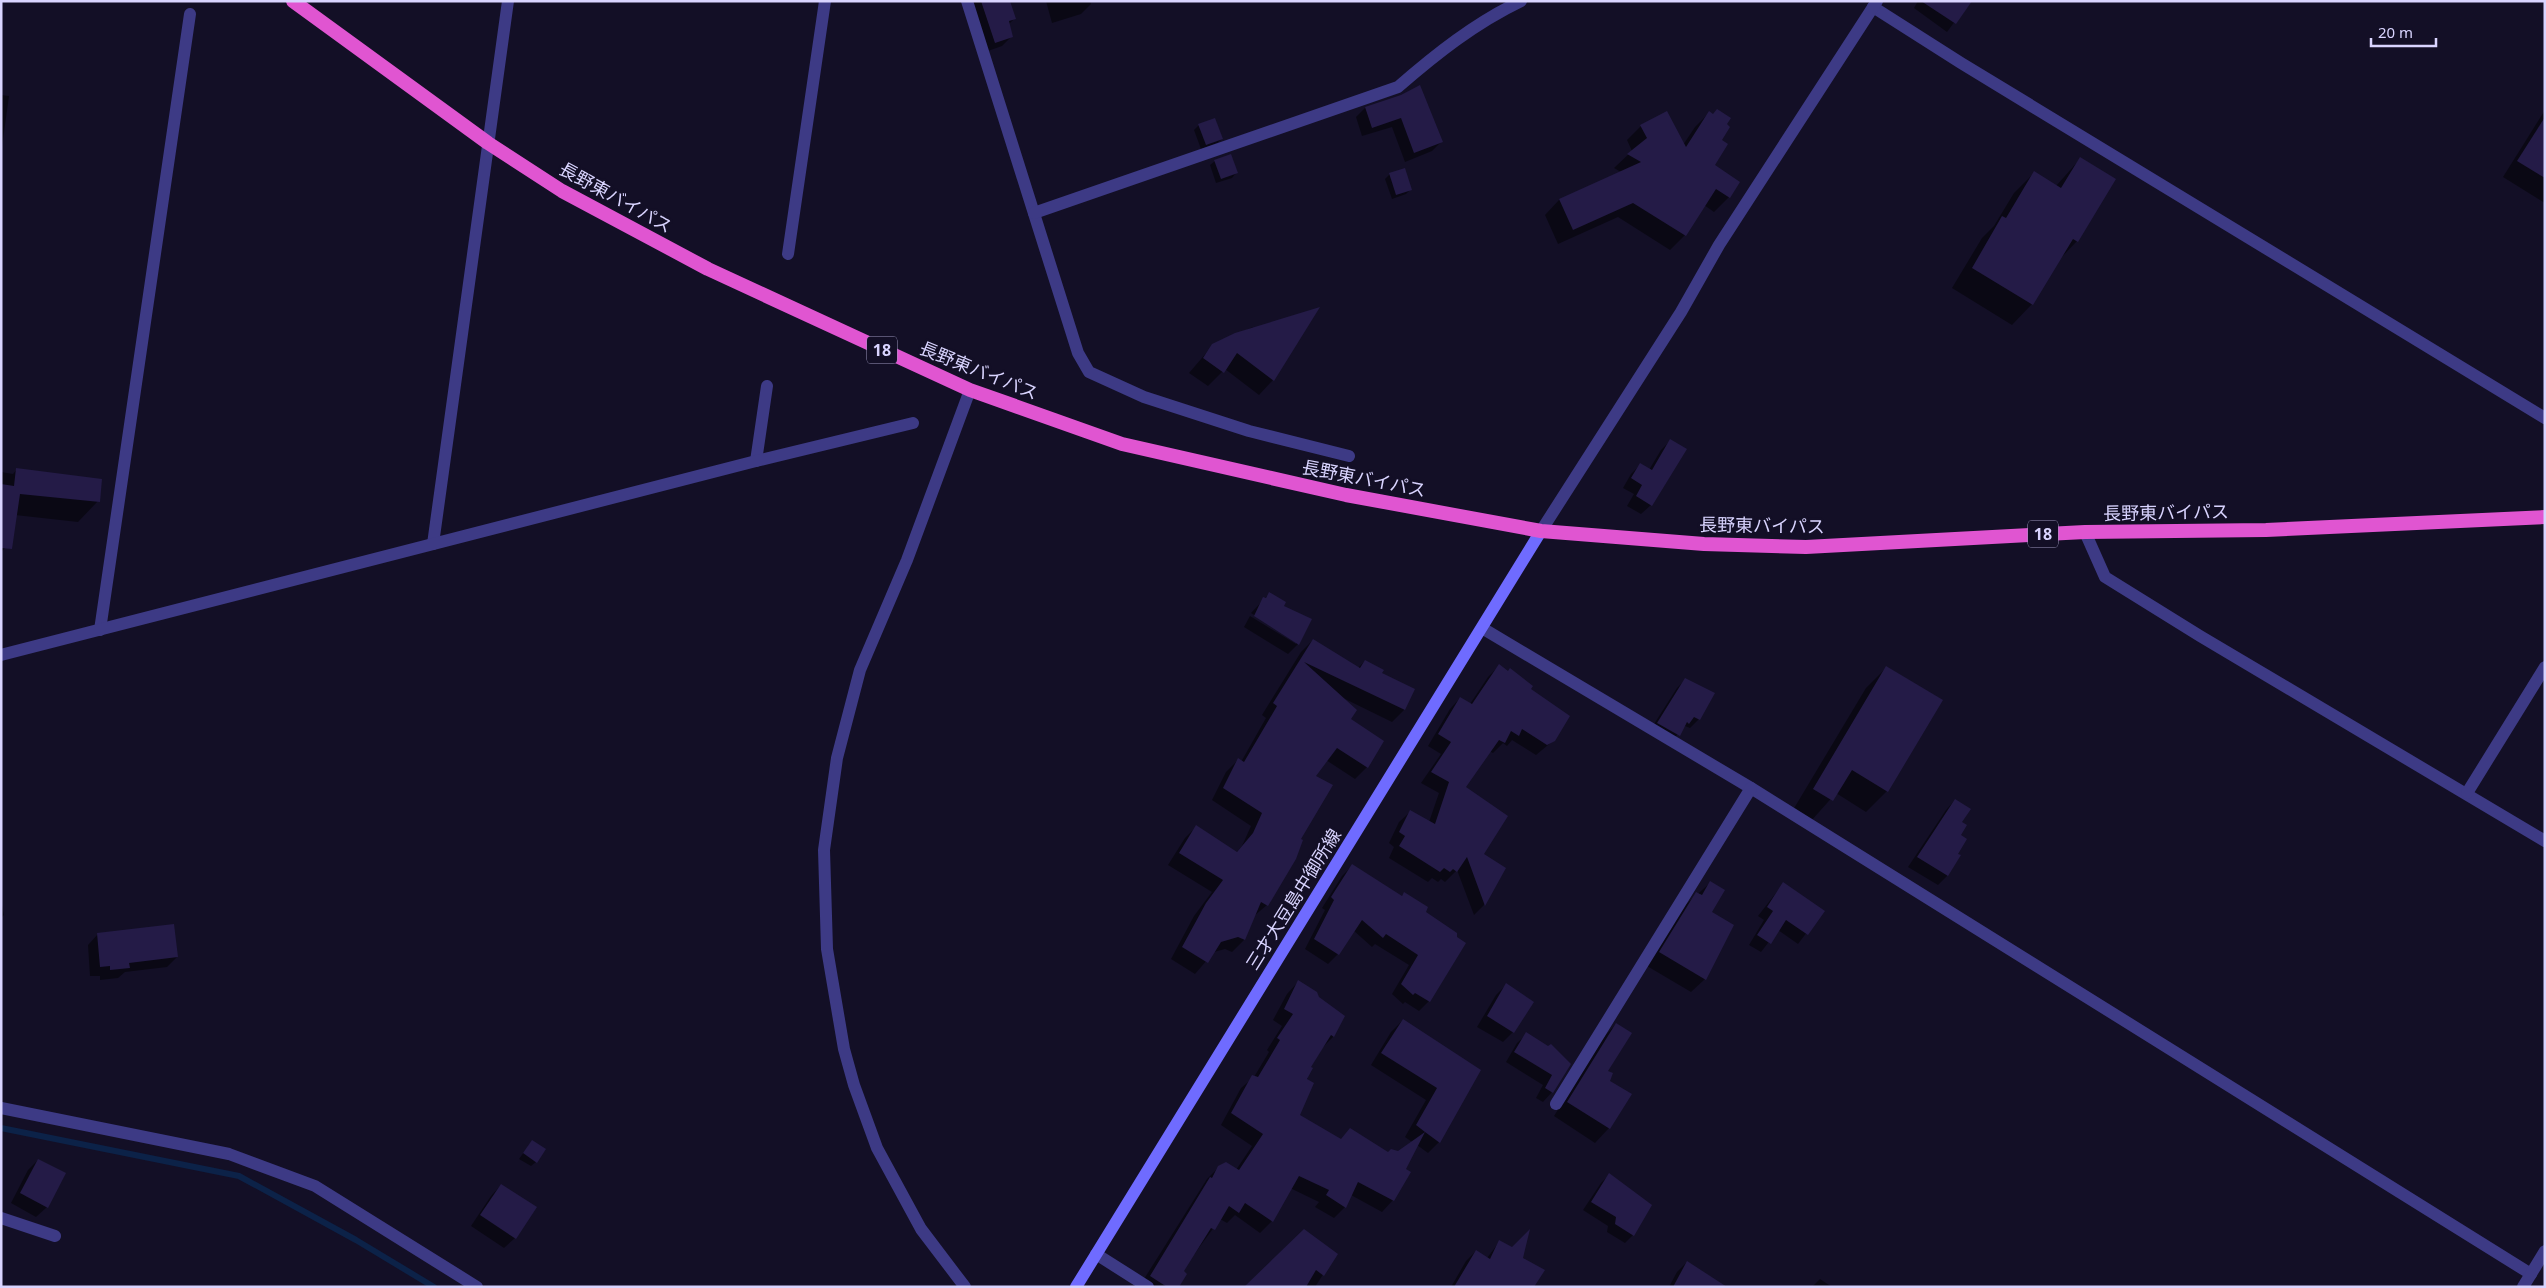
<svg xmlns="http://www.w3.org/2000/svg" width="2546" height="1288" viewBox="0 0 2546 1288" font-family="'Noto Sans','Noto Sans JP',sans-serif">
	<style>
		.shadow { fill: #0007 }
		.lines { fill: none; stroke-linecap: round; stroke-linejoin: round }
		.stream { stroke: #0c2248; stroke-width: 6 }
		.building { fill: #241b47 }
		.service { stroke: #3d3a85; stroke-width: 12 }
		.minor { stroke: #3d3a85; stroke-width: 12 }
		.tertiary { stroke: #3d3a85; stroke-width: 12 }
		.secondary { stroke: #6f6bff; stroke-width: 12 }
		.trunk { stroke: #e055d1; stroke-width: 14 }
		.labels { text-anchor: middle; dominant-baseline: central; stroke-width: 5; stroke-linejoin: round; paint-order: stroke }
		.shield { fill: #130f26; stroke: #9e99be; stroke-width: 1 }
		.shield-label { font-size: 16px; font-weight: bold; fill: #d9d4ff }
		.street-label { font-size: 18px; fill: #d9d4ff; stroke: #130f26 }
	</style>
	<rect width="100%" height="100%" fill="#130f26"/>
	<g class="shadow">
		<polygon points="974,1 1009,1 1014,19 1008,25 1012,36 1002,46 985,52 969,6"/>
		<polygon points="1046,1 1090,1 1091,4 1081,14 1052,23"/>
		<polygon points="1918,1 1970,1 1947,32 1914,8"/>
		<polygon points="1,95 9,96 1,154"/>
		<polygon points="1401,96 1441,142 1432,151 1405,162 1392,127 1362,136 1356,117 1365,108"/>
		<polygon points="2545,110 2545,203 2503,177"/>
		<polygon points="1709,113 1720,140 1713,166 1738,182 1729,197 1714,212 1704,205 1685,235 1670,250 1618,217 1558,244 1545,215 1559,200 1621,172 1614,168 1632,151 1627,140 1641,126 1683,145 1695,127"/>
		<polygon points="1199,125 1222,139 1217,143 1201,149 1194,130"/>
		<polygon points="2080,159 2077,241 2060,259 2032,304 2012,325 1952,288 1982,238 1994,226 2014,193 2034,173 2056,186"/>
		<polygon points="1215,161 1236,173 1232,178 1216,183 1210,165"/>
		<polygon points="1390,174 1411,189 1406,194 1392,199 1385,179"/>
		<polygon points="1317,309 1273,380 1259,395 1225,369 1208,386 1189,373 1213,345 1253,327 1252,329"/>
		<polygon points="1671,440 1651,505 1641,514 1627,506 1634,494 1623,488 1631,474 1640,465 1649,470 1661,450"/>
		<polygon points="17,469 98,501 78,522 15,515 12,541 1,552 1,472 13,474"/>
		<polygon points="1269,594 1282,607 1298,644 1288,654 1244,627 1250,616 1296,644 1296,641 1251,613"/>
		<polygon points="1313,640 1358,668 1365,661 1380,674 1413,689 1404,710 1392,722 1343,698 1367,767 1355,779 1326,760 1314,776 1300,839 1267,905 1254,916 1244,940 1232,952 1225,949 1214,952 1195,974 1171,959 1194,916 1212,892 1168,865 1185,838 1197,826 1236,853 1242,846 1251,826 1212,800 1226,772 1238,760 1241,762 1266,718 1262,715 1301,652"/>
		<polygon points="1499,666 1530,690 1554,740 1536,755 1512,740 1507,746 1503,743 1493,753 1489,751 1465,787 1482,854 1505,868 1484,905 1474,915 1457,870 1445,882 1441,879 1438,882 1432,878 1428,882 1389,858 1394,847 1389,843 1399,822 1410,812 1429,822 1439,793 1421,783 1441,754 1428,746 1450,709 1460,698 1470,704 1488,677"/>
		<polygon points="1887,667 1942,700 1887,791 1866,812 1836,793 1811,821 1793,810 1866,688"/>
		<polygon points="1686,679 1699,719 1690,728 1685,726 1669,744 1649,732 1677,688"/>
		<polygon points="1955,800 1960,822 1957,854 1960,856 1947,876 1938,885 1908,867 1946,810"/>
		<polygon points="1352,866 1401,897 1404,893 1425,912 1429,1001 1419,1011 1405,1002 1403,1004 1392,994 1409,965 1375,944 1372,947 1353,930 1338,954 1328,964 1305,949 1325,910 1322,908 1342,876"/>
		<polygon points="1710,883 1710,913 1705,979 1691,992 1647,966 1683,907"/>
		<polygon points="1783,884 1823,911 1798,944 1778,930 1761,952 1749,945 1764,920 1758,916"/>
		<polygon points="1,900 4,915 1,918"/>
		<polygon points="98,934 177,957 167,967 125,972 118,978 100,980 100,976 90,976 88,945"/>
		<polygon points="1298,982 1344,1017 1333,1037 1322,1048 1310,1067 1299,1116 1340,1140 1388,1153 1398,1152 1412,1142 1405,1137 1426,1100 1371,1065 1391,1032 1403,1020 1480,1070 1439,1142 1428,1153 1417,1145 1404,1169 1393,1200 1382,1212 1351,1195 1345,1207 1334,1218 1315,1207 1319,1202 1290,1188 1272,1221 1260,1233 1235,1215 1227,1223 1220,1219 1182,1271 1178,1287 1139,1287 1207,1179 1219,1167 1236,1170 1252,1146 1221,1125 1241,1088 1254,1077 1269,1052 1267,1050 1282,1026 1273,1020 1287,994"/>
		<polygon points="1506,985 1513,1032 1503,1042 1477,1027 1496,995"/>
		<polygon points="1616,1024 1606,1071 1609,1128 1595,1143 1554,1116 1602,1039"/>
		<polygon points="1527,1034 1569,1064 1552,1092 1543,1102 1536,1098 1543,1085 1506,1062 1517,1043"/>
		<polygon points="532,1141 536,1162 531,1166 519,1159"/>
		<polygon points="38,1160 47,1207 36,1217 11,1203 28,1170"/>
		<polygon points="1609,1175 1633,1235 1625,1243 1607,1232 1608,1226 1583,1210 1601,1183"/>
		<polygon points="501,1185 535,1208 515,1238 504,1248 471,1226 491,1196"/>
		<polygon points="1500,1241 1512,1249 1522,1259 1533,1287 1451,1287 1466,1261 1476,1251 1487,1258"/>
		<polygon points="1336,1254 1315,1287 1246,1287"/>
		<polygon points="1687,1262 1714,1287 1669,1287 1677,1272"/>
		<polygon points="1820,1279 1832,1287 1812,1287"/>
	</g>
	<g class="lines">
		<polyline class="stream" points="1,1128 239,1176 356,1240 434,1287"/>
	</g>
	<g class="building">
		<polygon points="981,1 1010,1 1016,19 1009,21 1013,37 995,43"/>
		<polygon points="1921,1 1972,1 1956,24"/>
		<polygon points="1420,85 1443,142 1414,153 1401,118 1372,128 1365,107 1401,95"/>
		<polygon points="1717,109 1731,118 1727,124 1730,127 1722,140 1728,144 1715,165 1740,182 1730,198 1716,189 1686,236 1633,203 1573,230 1559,199 1641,162 1627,154 1647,138 1640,125 1667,111 1686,147 1709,111 1713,114"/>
		<polygon points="2545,117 2545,178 2517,161"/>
		<polygon points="1215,118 1223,139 1206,145 1198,124"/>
		<polygon points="1231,154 1238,173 1221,179 1214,160"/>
		<polygon points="2080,157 2116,179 2078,242 2073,239 2033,305 1972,268 2002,216 2006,218 2034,171 2061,188"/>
		<polygon points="1405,168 1412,190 1396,195 1389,173"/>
		<polygon points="1320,307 1274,381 1237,353 1224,373 1203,358 1212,344 1235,333"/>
		<polygon points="1670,439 1687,449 1652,506 1636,496 1642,485 1631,478 1640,463 1652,470"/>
		<polygon points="16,468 102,479 100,502 20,494 12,549 1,548 1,484 14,486"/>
		<polygon points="1269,592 1286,602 1284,606 1312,619 1299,645 1254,616 1263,597 1266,598"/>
		<polygon points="1313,639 1360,668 1365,660 1384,670 1382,673 1415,689 1405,710 1304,662 1357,710 1351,719 1384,741 1368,768 1337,748 1316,776 1333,785 1301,839 1303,840 1296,859 1268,906 1261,902 1245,940 1238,937 1221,942 1208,963 1182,947 1206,903 1223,880 1179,853 1196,825 1237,852 1253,833 1262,813 1223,788 1238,758 1244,762 1277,706 1273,703"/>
		<polygon points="1499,664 1508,671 1510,668 1533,686 1531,689 1570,716 1555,741 1547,745 1522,729 1519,736 1511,731 1505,743 1499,740 1466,787 1508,816 1484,854 1506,868 1485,906 1467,857 1457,872 1453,869 1450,872 1444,868 1440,872 1399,846 1405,836 1399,832 1410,810 1435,824 1449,782 1431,772 1451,742 1438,734 1460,697 1472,704"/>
		<polygon points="1886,666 1943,700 1888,792 1852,770 1833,801 1813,789"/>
		<polygon points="1685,678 1715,693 1700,720 1694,717 1689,724 1687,722 1680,736 1657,723"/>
		<polygon points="1955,799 1971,809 1962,822 1967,825 1961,835 1967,839 1958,854 1961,855 1948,876 1917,857"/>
		<polygon points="1352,864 1402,896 1404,892 1428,907 1426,912 1457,933 1457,937 1466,943 1430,1002 1415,993 1413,995 1401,984 1418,955 1386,934 1383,938 1362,920 1339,955 1314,939 1334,900 1331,897"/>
		<polygon points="1710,881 1725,890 1712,912 1734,925 1706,980 1659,952 1696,892 1702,895"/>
		<polygon points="1783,882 1825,911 1808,935 1786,920 1771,944 1757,935 1773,911 1767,907"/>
		<polygon points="174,924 178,957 129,963 130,968 110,970 110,966 100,967 97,933"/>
		<polygon points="1298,980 1317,992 1319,997 1345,1016 1334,1037 1331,1035 1311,1067 1313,1068 1307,1079 1314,1083 1300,1115 1341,1139 1350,1128 1388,1152 1391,1149 1398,1151 1425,1132 1416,1125 1437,1088 1381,1053 1403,1019 1481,1070 1440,1143 1425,1132 1406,1169 1411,1172 1394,1201 1358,1182 1346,1208 1326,1195 1329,1190 1299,1176 1273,1222 1245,1203 1239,1213 1229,1206 1215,1230 1211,1228 1184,1271 1187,1274 1179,1287 1167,1287 1150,1276 1210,1177 1212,1178 1218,1166 1226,1162 1239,1170 1263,1134 1231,1113 1252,1075 1258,1077 1280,1040 1277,1038 1293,1014 1284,1009"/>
		<polygon points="1506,983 1534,1002 1514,1033 1487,1016"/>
		<polygon points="1616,1023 1632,1033 1608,1071 1613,1073 1610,1081 1632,1094 1610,1129 1567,1102"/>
		<polygon points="1526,1032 1548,1046 1551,1044 1571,1064 1553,1093 1545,1088 1552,1075 1514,1052"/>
		<polygon points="532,1140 546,1149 537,1163 523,1153"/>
		<polygon points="38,1159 66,1173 48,1208 20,1193"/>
		<polygon points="1609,1173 1652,1205 1634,1236 1615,1224 1616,1217 1591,1202"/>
		<polygon points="501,1184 537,1207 516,1239 480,1215"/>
		<polygon points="1304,1229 1338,1254 1324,1276 1316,1270 1306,1287 1244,1287"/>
		<polygon points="1530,1229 1523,1258 1545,1270 1534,1287 1454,1287 1476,1250 1490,1259 1499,1240 1512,1247"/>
		<polygon points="1687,1261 1727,1287 1673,1287"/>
	</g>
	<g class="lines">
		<polyline class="service" points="1,1218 55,1236"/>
		<g class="minor">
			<polyline points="967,1 1078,353 1089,372 1144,397 1249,431 1349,456"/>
			<polyline points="1873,7 1961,63 2545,418"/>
			<path d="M 1034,213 L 1398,87 C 1436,54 1475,23 1521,1"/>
			<polyline points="788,254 825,1"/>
			<polyline points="756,461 767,386"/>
			<polyline points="2085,532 2105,577 2200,636 2545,841"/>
			<polyline points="433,544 508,1"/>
			<polyline points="1482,628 1751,788 2531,1274"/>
			<polyline points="100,630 190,14"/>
			<polyline points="1,655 756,461 913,423"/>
			<polyline points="2467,793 2545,667"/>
			<polyline points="1556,1104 1751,788"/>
			<polyline points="1,1108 229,1154 315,1186 477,1287"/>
			<polyline points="1096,1254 1148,1287"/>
			<polyline points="2523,1287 2545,1251"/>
		</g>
		<g class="tertiary">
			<polyline points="1541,531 1681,312 1719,245 1877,1"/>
			<polyline points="965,1287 921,1229 877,1148 854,1085 844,1049 827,949 824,850 837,758 860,670 907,560 970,390"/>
		</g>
		<polyline class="secondary" points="1076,1287 1541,531"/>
		<polyline class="trunk" points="293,1 488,143 562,191 708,269 970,390 1122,444 1346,495 1541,531 1704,544 1806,547 2085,532 2266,530 2545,517"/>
	</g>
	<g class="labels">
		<g class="shield">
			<rect x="867" y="336.5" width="30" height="27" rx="4"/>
			<rect x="2028" y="520.5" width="30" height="27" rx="4"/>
		</g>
		<g class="shield-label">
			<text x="882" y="350">18</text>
			<text x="2043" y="534">18</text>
		</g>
		<g class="street-label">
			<text transform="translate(616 197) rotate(29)">長野東バイパス</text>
			<text transform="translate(979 370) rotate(22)">長野東バイパス</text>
			<text transform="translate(1364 478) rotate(11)">長野東バイパス</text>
			<text transform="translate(2166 512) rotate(-1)">長野東バイパス</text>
			<text transform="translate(1762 525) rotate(1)">長野東バイパス</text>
			<text transform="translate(1293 899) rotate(-58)">三才大豆島中御所線</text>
		</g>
	</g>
	<rect width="2546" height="1288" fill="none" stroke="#d9d4ff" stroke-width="5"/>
	<path d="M2371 38v8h65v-8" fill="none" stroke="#d9d4ff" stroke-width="2.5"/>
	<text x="2378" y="38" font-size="15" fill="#d9d4ff" stroke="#130f26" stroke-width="4" paint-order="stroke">20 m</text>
</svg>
